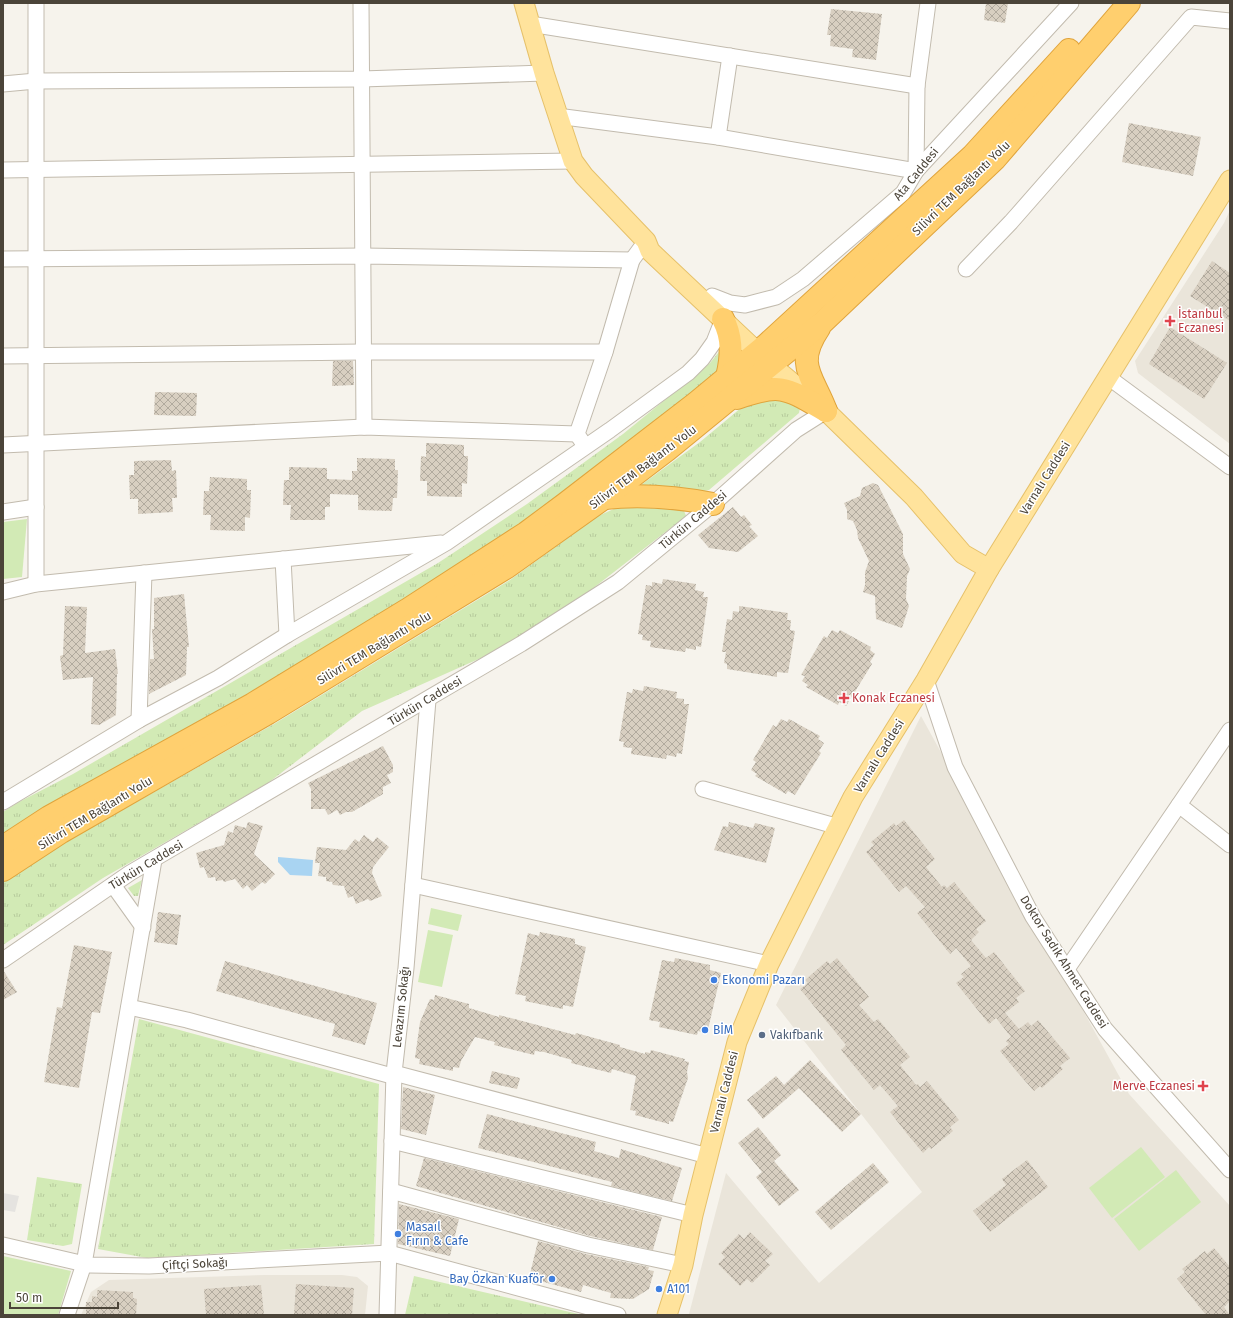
<svg xmlns="http://www.w3.org/2000/svg" width="1233" height="1318" viewBox="0 0 1233 1318" font-family="'Fira Sans',sans-serif">
	<style>
		.residential { fill: #eae5da }
		.grass { fill: url(#grass-tufts) }
		.park { fill: #d2eab5 }
		.parking { fill: #e5e3e0 }
		.water { fill: #a9d4f2 }
		.building { fill: url(#building-cross-hatch) }
		.lines { fill: none; stroke-linecap: round; stroke-linejoin: round }
		.minor-casing { stroke: #c2bbae; stroke-width: 17 }
		.major-casing { stroke: #e6c16a; stroke-width: 21 }
		.highway-casing { stroke: #e0a43c; stroke-width: 24 }
		.minor { stroke: #fff; stroke-width: 15 }
		.major { stroke: #ffe39c; stroke-width: 19 }
		.highway { stroke: #ffcf6e; stroke-width: 22 }
		.health-dot { fill: #e0444e; stroke: #fff; stroke-width: 1.5 }
		.shop-dot { fill: #3f7fe0; stroke: #fff; stroke-width: 1.5 }
		.service-dot { fill: #5c6f8a; stroke: #fff; stroke-width: 1.5 }
		.labels { text-anchor: middle; dominant-baseline: central; stroke-width: 3; stroke-linejoin: round; paint-order: stroke }
		.street-label { font-size: 12px; fill: #4b4439; stroke: #fff }
		.health-label { font-size: 12px; fill: #be3a42; stroke: #fff; text-anchor: start }
		.shop-label { font-size: 12px; fill: #366cbe; stroke: #fff; text-anchor: start }
		.service-label { font-size: 12px; fill: #4e5e75; stroke: #fff; text-anchor: start }
	</style>
	<defs>
		<pattern id="grass-tufts" width="24" height="20" patternUnits="userSpaceOnUse"><rect width="24" height="20" fill="#d2eab5"/><path d="M3 7l-1-3M5 7V3M7 7l1-3M15 17l-1-3M17 17v-4M19 17l1-3" fill="none" stroke="#b6ca9c"/></pattern>
		<pattern id="building-cross-hatch" width="8" height="8" patternUnits="userSpaceOnUse"><rect width="8" height="8" fill="#d8cfc1"/><path d="M0 0l8 8M0 8l8-8" fill="none" stroke="#b1aa9e"/></pattern>
	</defs>
	<rect width="100%" height="100%" fill="#f6f3ec"/>
	<g class="residential">
		<polygon points="1230,210 1230,444 1138,373 1135,361 1224,223"/>
		<polygon points="921,716 1129,1094 1230,1206 1230,1315 689,1314 726,1173 819,1283 922,1192 776,1005"/>
		<polygon points="265,1275 342,1275 357,1277 368,1286 365,1315 81,1315 91,1292 109,1280"/>
	</g>
	<g class="grass">
		<polygon points="726,343 721,370 503,539 343,638 3,836 3,812 17,803 73,774 438,563 527,504 623,434 710,363"/>
		<path d="M 761,395 L 801,403 L 799,413 L 709,490 C 688,495 662,494 641,485 L 700,442 L 748,402 Z"/>
		<polygon points="636,504 683,508 686,516 560,614 510,645 362,711 268,783 103,878 3,945 3,881 41,856 274,724 510,580 598,516 616,508"/>
		<polygon points="142,880 138,896 134,896 128,888"/>
		<polygon points="139,1019 379,1084 374,1244 147,1258 98,1249"/>
		<polygon points="37,1177 82,1184 72,1244 63,1246 27,1240"/>
		<polygon points="414,1276 583,1315 405,1315"/>
	</g>
	<g class="park">
		<polygon points="27,519 22,577 3,579 3,522"/>
		<polygon points="431,908 462,915 458,931 428,924"/>
		<polygon points="428,930 453,935 442,987 418,982"/>
		<polygon points="1141,1147 1165,1177 1112,1218 1089,1188"/>
		<polygon points="1176,1170 1201,1202 1139,1251 1114,1219"/>
		<polygon points="3,1256 71,1271 58,1315 3,1315"/>
	</g>
	<polygon class="parking" points="3,1193 19,1196 15,1212 3,1210"/>
	<polygon class="water" points="278,857 313,860 312,876 290,875 278,862"/>
	<g class="building">
		<polygon points="986,3 1008,3 1005,23 984,20"/>
		<polygon points="831,9 882,14 876,60 852,57 853,49 830,46 831,35 827,35"/>
		<polygon points="1129,123 1201,137 1193,176 1122,162"/>
		<polygon points="1212,261 1230,273 1230,321 1190,296"/>
		<polygon points="1170,327 1227,363 1204,399 1149,364"/>
		<polygon points="333,361 353,361 354,385 332,386"/>
		<polygon points="155,392 197,393 196,416 154,415"/>
		<polygon points="426,443 464,445 464,456 468,456 467,484 462,483 462,497 427,496 427,481 420,481 421,456 426,457"/>
		<polygon points="357,458 395,459 395,470 398,470 397,498 393,498 392,511 358,510 358,495 330,494 330,507 325,507 325,520 290,520 291,505 283,505 284,480 289,480 289,467 327,468 327,479 352,480 352,471 357,471"/>
		<polygon points="171,460 172,471 176,470 177,498 172,498 173,512 138,514 138,499 130,499 129,475 134,475 134,461"/>
		<polygon points="210,477 247,479 247,490 251,490 250,518 245,517 245,531 210,530 211,515 203,515 204,491 209,491"/>
		<polygon points="873,483 878,485 903,534 903,554 910,569 907,576 906,599 909,606 902,628 876,619 875,596 863,592 865,585 865,572 869,561 858,538 857,530 853,521 847,519 847,510 844,503 860,496 862,488"/>
		<polygon points="733,507 741,517 744,515 752,525 749,526 758,536 738,552 709,548 698,535"/>
		<polygon points="663,579 696,584 695,590 704,592 703,597 708,597 701,647 696,646 696,650 686,648 685,652 650,647 651,641 642,640 643,635 638,634 646,585 652,586 652,582 662,584"/>
		<polygon points="184,594 189,647 187,647 186,675 149,694 150,659 154,659 152,629 154,629 154,598"/>
		<polygon points="65,606 87,607 85,653 115,649 118,674 117,674 116,715 99,725 91,724 93,677 63,680 60,656 63,655"/>
		<polygon points="739,606 788,613 787,620 791,620 790,630 795,631 788,673 777,672 777,677 727,669 727,664 724,663 726,652 722,652 727,619 732,620 733,611 739,612"/>
		<polygon points="832,630 838,633 840,630 871,647 870,650 875,654 870,662 872,664 846,706 839,702 838,705 806,687 808,685 802,681 805,676 801,675 824,636 827,638"/>
		<polygon points="644,686 677,692 676,698 684,699 684,704 689,704 682,754 677,753 676,757 667,755 666,759 631,754 632,748 623,747 624,742 619,741 627,692 632,693 633,689 643,691"/>
		<polygon points="781,719 787,722 789,719 820,736 818,739 824,743 819,751 821,753 795,795 788,791 786,794 755,776 757,774 751,770 756,762 753,760 773,725 776,727"/>
		<polygon points="383,746 393,765 393,772 387,775 391,783 383,787 383,794 352,812 346,812 340,815 337,810 328,815 325,809 311,809 311,789 308,783"/>
		<polygon points="904,820 935,859 926,867 942,887 944,885 947,888 954,882 986,921 976,929 979,932 971,940 986,958 994,952 1025,991 1016,998 1019,1002 1005,1013 1019,1029 1028,1022 1031,1026 1038,1020 1070,1058 1060,1066 1063,1069 1042,1088 1040,1086 1034,1091 1018,1073 1000,1051 1009,1044 1006,1041 1011,1037 996,1018 989,1024 956,983 964,977 961,974 971,966 956,948 950,954 917,913 925,907 906,886 899,892 866,852 874,845 871,842 894,823 896,826"/>
		<polygon points="248,822 263,826 254,854 275,874 265,884 262,882 252,891 247,885 243,889 235,879 224,882 223,880 216,881 215,877 208,878 204,867 200,868 196,853 224,845 228,831 233,833 235,825 246,828"/>
		<polygon points="729,822 753,828 755,823 775,828 766,863 714,850 723,826 728,827"/>
		<polygon points="364,835 373,842 377,837 389,847 373,867 372,873 382,896 370,901 368,899 356,904 353,896 348,898 344,886 333,885 332,882 326,881 326,877 318,876 320,863 315,863 317,847 346,850 355,839 359,842"/>
		<polygon points="158,912 181,915 177,945 154,942"/>
		<polygon points="540,932 575,939 575,944 586,947 573,1007 563,1005 563,1009 525,1001 526,996 515,994 528,933 539,936"/>
		<polygon points="74,945 112,952 100,1013 92,1012 79,1088 44,1082 57,1007 62,1008"/>
		<polygon points="675,958 710,965 710,970 721,973 707,1034 698,1031 697,1035 659,1027 660,1022 649,1020 662,960 674,962"/>
		<polygon points="837,958 869,997 859,1005 874,1022 878,1019 910,1057 900,1065 916,1085 918,1084 920,1087 927,1081 959,1120 950,1127 953,1131 931,1149 929,1147 923,1153 908,1135 890,1112 898,1106 880,1085 874,1090 841,1050 846,1045 800,989 808,983 805,980 827,961 830,964"/>
		<polygon points="225,961 377,1003 365,1045 332,1036 335,1024 216,991"/>
		<polygon points="3,970 17,992 3,1000"/>
		<polygon points="435,995 469,1004 469,1008 499,1017 499,1015 575,1035 576,1033 620,1045 620,1047 645,1054 645,1052 650,1053 651,1050 685,1059 684,1061 689,1062 687,1072 688,1078 673,1122 669,1121 669,1124 635,1115 636,1111 630,1110 636,1076 612,1069 611,1073 571,1063 572,1060 544,1052 535,1051 534,1055 494,1045 495,1042 475,1037 461,1061 459,1068 453,1067 453,1071 419,1064 420,1059 415,1058 420,1022 430,999 434,1000"/>
		<polygon points="810,1060 861,1114 842,1132 799,1088 763,1119 747,1100 776,1076 784,1085"/>
		<polygon points="492,1071 520,1078 517,1089 489,1083"/>
		<polygon points="403,1087 435,1095 426,1135 401,1129"/>
		<polygon points="487,1114 596,1142 594,1151 619,1158 621,1149 682,1168 672,1201 611,1186 612,1182 478,1148"/>
		<polygon points="758,1127 781,1155 774,1161 799,1190 779,1206 756,1177 762,1172 738,1143"/>
		<polygon points="424,1158 662,1217 653,1250 590,1236 416,1186"/>
		<polygon points="1027,1160 1048,1187 990,1232 973,1211 1006,1185 1002,1179"/>
		<polygon points="873,1163 889,1182 831,1230 815,1212"/>
		<polygon points="399,1204 459,1219 450,1256 398,1244"/>
		<polygon points="750,1232 773,1254 765,1261 770,1265 752,1283 747,1279 740,1286 718,1264 725,1257 721,1253 739,1234 744,1239"/>
		<polygon points="538,1241 586,1254 649,1267 648,1270 654,1271 649,1289 633,1299 610,1298 611,1293 583,1285 581,1292 529,1278"/>
		<polygon points="1214,1248 1230,1267 1230,1301 1224,1307 1230,1315 1206,1315 1177,1279 1185,1272 1182,1269 1205,1251 1207,1254"/>
		<polygon points="296,1284 354,1288 352,1315 294,1314"/>
		<polygon points="261,1285 264,1315 206,1315 204,1289"/>
		<polygon points="97,1290 133,1292 133,1298 137,1299 136,1315 86,1315 86,1302 92,1302 92,1296 97,1297"/>
	</g>
	<g class="lines">
		<g class="minor-casing">
			<g id="minor">
				<polyline points="361,3 364,427"/>
				<polyline points="530,24 917,86"/>
				<polyline points="3,84 36,81 362,79 544,73"/>
				<polyline points="557,116 718,137 916,171 917,86 928,3"/>
				<polyline points="718,137 730,56"/>
				<polyline points="3,170 573,161"/>
				<polyline points="3,259 363,256 632,260"/>
				<polyline points="966,269 1011,222 1191,17 1230,21"/>
				<polyline points="712,296 730,303 745,305 776,297 803,279 903,193 916,171 1071,3"/>
				<polyline points="3,356 363,352 605,352"/>
				<polyline points="1108,377 1230,467"/>
				<polyline points="583,443 577,434 605,352 632,260 646,241"/>
				<polyline points="3,445 364,427 577,434"/>
				<polyline points="3,512 36,507"/>
				<polyline points="283,559 287,635"/>
				<polyline points="36,584 36,3"/>
				<polyline points="3,592 36,584 441,543"/>
				<polyline points="926,680 955,767 1033,917 1105,1029 1230,1170"/>
				<polyline points="139,720 144,573"/>
				<polyline points="703,789 839,827"/>
				<polyline points="3,802 139,720 218,678 287,635 446,543 610,430 688,373 702,359 714,342 723,319"/>
				<polyline points="1179,805 1230,845"/>
				<polyline points="113,885 143,927"/>
				<polyline points="413,885 769,964"/>
				<polyline points="3,960 130,873 521,644 618,582 713,504 796,430 826,411"/>
				<polyline points="1067,969 1230,730"/>
				<polyline points="129,1007 187,1020 392,1076"/>
				<polyline points="394,1073 708,1156"/>
				<polyline points="392,1141 693,1215"/>
				<polyline points="391,1191 588,1245 683,1265"/>
				<polyline points="3,1245 89,1265 149,1266 389,1253 618,1315"/>
				<polyline points="67,1315 84,1264 154,860"/>
				<polyline points="387,1315 394,1073 406,968 428,700"/>
			</g>
		</g>
		<g class="major-casing">
			<g id="major">
				<polyline points="524,3 544,73 573,161 584,176 646,241 650,251 771,365 826,411 914,497 963,554 989,569"/>
				<polyline points="667,1315 683,1265 693,1215 737,1042 769,964 853,797 926,680 989,569 1230,180"/>
			</g>
		</g>
		<g class="highway-casing">
			<g id="highway">
				<path d="M 723,319 C 733,338 732,357 727,377"/>
				<path d="M 819,328 C 794,365 813,376 826,411"/>
				<path d="M 737,398 C 781,382 787,388 826,411"/>
				<path d="M 604,498 C 640,494 677,497 713,504"/>
				<polyline points="3,847 49,817 253,704 407,610 526,533 565,504 696,403 766,345 973,155 1069,50"/>
				<polyline points="3,870 61,832 268,713 507,567 604,498 667,450 823,322 995,159 1129,3"/>
			</g>
		</g>
		<use href="#minor" class="minor"/>
		<use href="#major" class="major"/>
		<use href="#highway" class="highway"/>
	</g>
	<g class="health-dot">
		<path d="M1168 315h4v4h4v4h-4v4h-4v-4h-4v-4h4z"/>
		<path d="M842 692h4v4h4v4h-4v4h-4v-4h-4v-4h4z"/>
		<path d="M1201 1080h4v4h4v4h-4v4h-4v-4h-4v-4h4z"/>
	</g>
	<g class="shop-dot">
		<circle cx="714" cy="980" r="4"/>
		<circle cx="705" cy="1030" r="4"/>
		<circle cx="398" cy="1234" r="4"/>
		<circle cx="552" cy="1279" r="4"/>
		<circle cx="659" cy="1289" r="4"/>
	</g>
	<circle class="service-dot" cx="762" cy="1035" r="4"/>
	<g class="labels">
		<g class="street-label">
			<text transform="translate(916 174) rotate(-51)">Ata Caddesi</text>
			<text transform="translate(961 188) rotate(-44)">Silivri TEM Bağlantı Yolu</text>
			<text transform="translate(643 467) rotate(-37)">Silivri TEM Bağlantı Yolu</text>
			<text transform="translate(1045 478) rotate(-58)">Varnalı Caddesi</text>
			<text transform="translate(693 520) rotate(-40)">Türkün Caddesi</text>
			<text transform="translate(374 648) rotate(-31)">Silivri TEM Bağlantı Yolu</text>
			<text transform="translate(425 701) rotate(-31)">Türkün Caddesi</text>
			<text transform="translate(879 756) rotate(-58)">Varnalı Caddesi</text>
			<text transform="translate(95 813) rotate(-31)">Silivri TEM Bağlantı Yolu</text>
			<text transform="translate(146 865) rotate(-31)">Türkün Caddesi</text>
			<text transform="translate(1064 962) rotate(58)">Doktor Sadık Ahmet Caddesi</text>
			<text transform="translate(401 1007) rotate(-84)">Levazım Sokağı</text>
			<text transform="translate(724 1092) rotate(-76)">Varnalı Caddesi</text>
			<text transform="translate(195 1264) rotate(-3)">Çiftçi Sokağı</text>
		</g>
		<g class="health-label">
			<text x="1178" y="314">İstanbul<tspan x="1178" dy="14">Eczanesi</tspan></text>
			<text x="852" y="698">Konak Eczanesi</text>
			<text x="1195" y="1086" text-anchor="end">Merve Eczanesi</text>
		</g>
		<g class="shop-label">
			<text x="722" y="980">Ekonomi Pazarı</text>
			<text x="713" y="1030">BİM</text>
			<text x="406" y="1227">Masaıl<tspan x="406" dy="14">Fırın &amp; Cafe</tspan></text>
			<text x="544" y="1279" text-anchor="end">Bay Özkan Kuaför</text>
			<text x="667" y="1289">A101</text>
		</g>
		<g class="service-label">
			<text x="770" y="1035">Vakıfbank</text>
		</g>
	</g>
	<rect width="1233" height="1318" fill="none" stroke="#4b4439" stroke-width="8"/>
	<path d="M10 1302v6h108v-6" fill="none" stroke="#4b4439" stroke-width="2"/>
	<text x="16" y="1302" font-size="12" fill="#4b4439" stroke="#ffffff" stroke-width="3" paint-order="stroke">50 m</text>
</svg>
